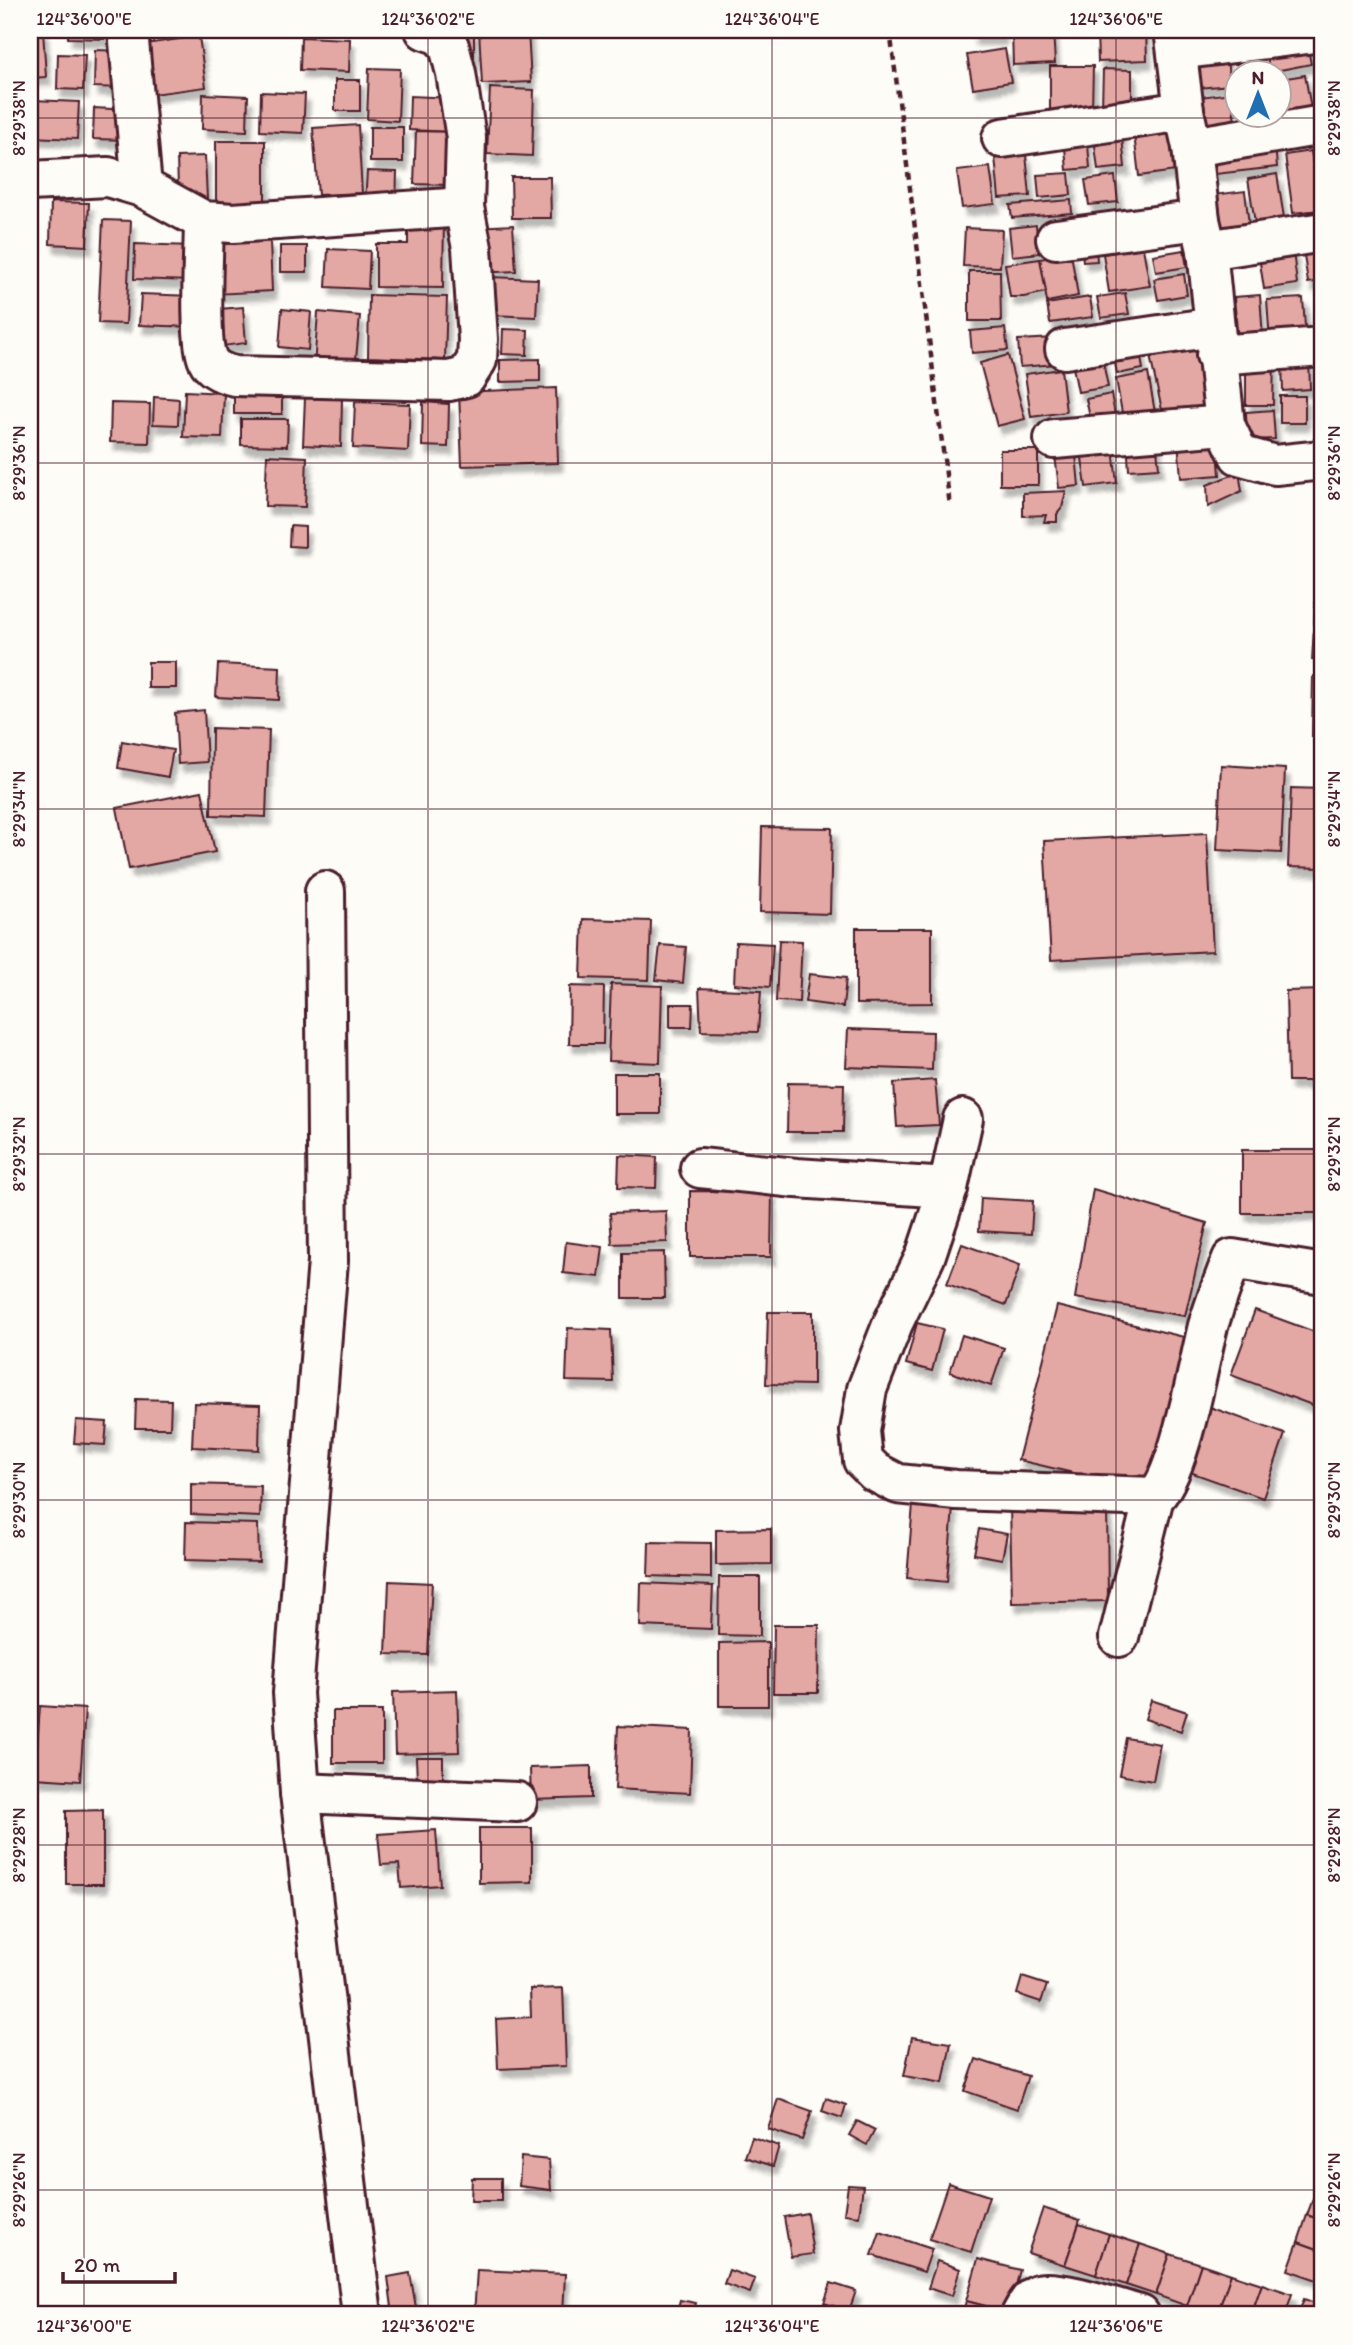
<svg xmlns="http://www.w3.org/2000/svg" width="1353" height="2345" viewBox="0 0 1353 2345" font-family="Itim,sans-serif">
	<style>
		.building { fill: #e3a8a4; stroke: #4a1f2b; stroke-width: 2; filter: url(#shadow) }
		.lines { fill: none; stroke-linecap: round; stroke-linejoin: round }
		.minor-casing { stroke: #4a1f2b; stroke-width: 44 }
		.path { stroke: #4a1f2b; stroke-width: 4.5; stroke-dasharray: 7 5; stroke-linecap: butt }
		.minor { stroke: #fdfcf7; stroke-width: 38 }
		.ticks { fill: none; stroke: #4a1f2b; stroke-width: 2; stroke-opacity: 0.45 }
		.neatline { fill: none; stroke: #4a1f2b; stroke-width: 2.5 }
		.ticks-label { font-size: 18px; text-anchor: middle; fill: #4a1f2b }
	</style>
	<defs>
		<filter id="shadow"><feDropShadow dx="4.5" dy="8" stdDeviation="2" flood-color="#0004"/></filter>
	</defs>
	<rect width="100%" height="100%" fill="#fdfcf7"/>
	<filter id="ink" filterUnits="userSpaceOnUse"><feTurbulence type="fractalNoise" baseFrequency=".0143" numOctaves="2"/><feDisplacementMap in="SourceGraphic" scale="14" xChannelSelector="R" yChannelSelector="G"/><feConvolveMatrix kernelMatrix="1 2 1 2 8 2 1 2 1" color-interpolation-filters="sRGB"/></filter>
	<g filter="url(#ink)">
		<g class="building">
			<polygon points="30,30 43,30 46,77 30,78"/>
			<polygon points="68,30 104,30 104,39 68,38"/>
			<polygon points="458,30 474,30 474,64 459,64"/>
			<polygon points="479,30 528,30 531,82 482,84"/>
			<rect x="972" y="30" width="30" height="7"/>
			<polygon points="1053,30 1055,63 1013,65 1012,31"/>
			<polygon points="1097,30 1146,30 1147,60 1098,62"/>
			<polygon points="199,36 206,87 146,95 139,45"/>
			<polygon points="301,37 350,39 349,72 300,70"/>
			<polygon points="1306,39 1311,64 1270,72 1265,48"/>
			<polygon points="1259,45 1263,74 1239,74 1234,49"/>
			<polygon points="1005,49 1011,82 973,88 967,55"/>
			<polygon points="95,50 126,51 124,88 94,87"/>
			<polygon points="1226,51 1230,85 1198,88 1194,55"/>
			<polygon points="58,54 85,55 83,90 57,89"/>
			<polygon points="1050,66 1093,66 1092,111 1050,111"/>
			<polygon points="369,68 400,69 398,121 367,119"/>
			<polygon points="1103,69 1132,70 1132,108 1102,107"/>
			<polygon points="1305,75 1312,114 1282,119 1280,107 1280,79"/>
			<rect x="335" y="80" width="25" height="31"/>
			<polygon points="490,88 534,90 532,156 487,154"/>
			<polygon points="261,92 305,94 303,133 260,131"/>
			<polygon points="1231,93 1237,135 1198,140 1192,98"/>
			<polygon points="203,94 248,96 247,131 202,129"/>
			<polygon points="410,96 453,98 452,132 409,130"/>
			<polygon points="32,100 79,102 77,139 30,137"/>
			<polygon points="94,108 129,110 128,140 93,139"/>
			<polygon points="358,125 362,193 318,195 313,128"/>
			<rect x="370" y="127" width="33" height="35"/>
			<polygon points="1121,127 1125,167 1098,170 1093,129"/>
			<polygon points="1177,128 1183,170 1139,176 1134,134"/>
			<polygon points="416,131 452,132 449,185 414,184"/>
			<polygon points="1087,134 1090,168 1067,170 1064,137"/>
			<polygon points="216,141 265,141 265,203 216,202"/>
			<polygon points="1275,144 1277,167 1207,175 1204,152"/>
			<polygon points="1311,151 1320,210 1293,213 1285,155"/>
			<polygon points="1026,154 1030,196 999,198 995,157"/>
			<polygon points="205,156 207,199 178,187 177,157"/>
			<polygon points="990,167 995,204 962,208 957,171"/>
			<polygon points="367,171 397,172 396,205 365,204"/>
			<polygon points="1069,173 1071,195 1039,198 1037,175"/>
			<polygon points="1277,174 1284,218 1255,223 1248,179"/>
			<polygon points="1115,176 1118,202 1089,205 1085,180"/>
			<polygon points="511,177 550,177 551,218 512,218"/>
			<polygon points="1245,191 1249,225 1216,228 1213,195"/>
			<polygon points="1071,200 1072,213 1012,218 1010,205"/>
			<polygon points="51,202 89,203 87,246 50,244"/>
			<polygon points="408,216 444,217 443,288 376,287 376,244 408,244"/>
			<polygon points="103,220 131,221 126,324 98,323"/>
			<polygon points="513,225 516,271 478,273 475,227"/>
			<polygon points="1036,225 1039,253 1012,256 1009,228"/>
			<polygon points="965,228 1002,230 1000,267 963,266"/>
			<polygon points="270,241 272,291 214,294 211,245"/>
			<polygon points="135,244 192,246 191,281 134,279"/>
			<polygon points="1323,245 1323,281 1308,283 1303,248"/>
			<rect x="280" y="246" width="27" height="26"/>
			<polygon points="1143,248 1150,286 1109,292 1103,254"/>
			<polygon points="328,249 370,251 368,289 326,287"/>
			<polygon points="1096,249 1097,261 1083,262 1082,250"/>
			<polygon points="1184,250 1187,267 1156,272 1153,255"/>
			<polygon points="1293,251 1297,284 1264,289 1259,256"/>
			<polygon points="1071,253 1078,296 1047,302 1040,259"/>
			<polygon points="1040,259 1046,292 1024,297 1010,297 1005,264"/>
			<polygon points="969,271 1000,271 1001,321 969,321"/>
			<polygon points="1184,274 1187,295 1158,300 1154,279"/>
			<polygon points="490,277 538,279 536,317 489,315"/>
			<polygon points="1125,293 1129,314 1101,318 1097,297"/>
			<polygon points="141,294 193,296 192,327 139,325"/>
			<polygon points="369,295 447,297 445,360 368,357"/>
			<polygon points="1260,295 1263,339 1238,341 1234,297"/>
			<polygon points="1090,297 1093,317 1050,323 1047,304"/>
			<polygon points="1303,298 1306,341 1270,343 1267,300"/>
			<polygon points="243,307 246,343 223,346 219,309"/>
			<polygon points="282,309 311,312 308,350 279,347"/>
			<polygon points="318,312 360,316 355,370 314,367"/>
			<polygon points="1005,328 1008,350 972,353 970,331"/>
			<polygon points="503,329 528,330 527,355 502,354"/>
			<polygon points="1055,338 1057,364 1020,367 1018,340"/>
			<polygon points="1193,338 1209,409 1164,419 1148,347"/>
			<polygon points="1138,341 1143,369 1117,374 1112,346"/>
			<polygon points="1008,355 1025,419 997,426 980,363"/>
			<polygon points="1102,356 1108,387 1078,392 1072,362"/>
			<polygon points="1246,357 1274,358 1273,405 1246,405"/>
			<polygon points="1309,358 1310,389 1283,391 1282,360"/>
			<polygon points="540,359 540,381 500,382 500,360"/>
			<polygon points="1061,369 1066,412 1031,417 1025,374"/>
			<polygon points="1148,373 1156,418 1124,424 1116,379"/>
			<polygon points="1314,383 1323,383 1323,432 1315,432"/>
			<polygon points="556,388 558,463 462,466 459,392"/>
			<polygon points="185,391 224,393 222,438 183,437"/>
			<rect x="234" y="391" width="48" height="23"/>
			<polygon points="1111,394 1117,425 1093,431 1086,399"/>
			<rect x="1280" y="396" width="25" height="27"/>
			<polygon points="154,397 179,399 178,425 153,424"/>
			<polygon points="305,398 342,399 341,447 303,445"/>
			<polygon points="355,402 410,404 408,451 353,448"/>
			<polygon points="423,402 449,404 448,447 422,446"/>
			<polygon points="111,403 150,404 149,443 110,442"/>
			<polygon points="1273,410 1275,439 1247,440 1246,412"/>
			<polygon points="241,419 288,419 287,446 241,445"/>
			<polygon points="1217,437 1220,475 1181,478 1178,440"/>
			<polygon points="1156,439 1159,468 1129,470 1127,441"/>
			<polygon points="1112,440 1117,483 1086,487 1080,444"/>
			<polygon points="1075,445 1079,486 1059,488 1054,447"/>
			<rect x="1000" y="450" width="38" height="35"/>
			<polygon points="267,455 307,457 305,507 265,506"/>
			<polygon points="1239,472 1242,491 1208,507 1207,485"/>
			<polygon points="1066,491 1062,508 1057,514 1057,522 1044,522 1046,515 1023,516 1023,493"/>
			<polygon points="290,526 305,527 305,547 289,546"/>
			<polygon points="1316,595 1323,596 1323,661 1312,660"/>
			<rect x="148" y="662" width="28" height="26"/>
			<polygon points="218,664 280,667 279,700 216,697"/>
			<polygon points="1313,676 1323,676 1323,736 1312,736"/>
			<polygon points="204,710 207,762 178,764 175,713"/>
			<polygon points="212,728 269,730 266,817 211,815"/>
			<polygon points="122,741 173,750 168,777 118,768"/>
			<polygon points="1221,765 1285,769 1281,853 1217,850"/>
			<polygon points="1291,788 1323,789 1323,868 1288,867"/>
			<polygon points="202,791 215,852 129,869 117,808"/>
			<polygon points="762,827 832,828 830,914 760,912"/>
			<polygon points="1207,833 1213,951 1051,960 1044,841"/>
			<polygon points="583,919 651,921 649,980 581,978"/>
			<polygon points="856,928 932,928 932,1003 856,1004"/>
			<polygon points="779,940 802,941 799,1002 776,1001"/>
			<polygon points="736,942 773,944 770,987 734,984"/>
			<polygon points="660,945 686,947 683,983 656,980"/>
			<polygon points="809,974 846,978 843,1007 805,1002"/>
			<polygon points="611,984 662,986 660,1063 608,1061"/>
			<polygon points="570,986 604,987 603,1044 569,1044"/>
			<polygon points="699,988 761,991 758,1032 701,1031"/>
			<polygon points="1323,990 1323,1081 1288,1081 1286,991"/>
			<polygon points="670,1004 693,1004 692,1027 670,1027"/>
			<polygon points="848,1029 933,1032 932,1070 846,1067"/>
			<rect x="614" y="1073" width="46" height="41"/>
			<polygon points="935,1080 939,1125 897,1127 894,1083"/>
			<polygon points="788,1083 844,1084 843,1132 787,1132"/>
			<rect x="1242" y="1150" width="78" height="63"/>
			<polygon points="619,1155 657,1157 656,1188 618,1187"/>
			<polygon points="1093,1189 1207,1223 1185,1316 1075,1298"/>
			<polygon points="690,1191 772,1192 771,1257 690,1257"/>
			<polygon points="981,1198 1033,1201 1031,1234 979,1231"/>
			<polygon points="666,1211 667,1242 612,1244 610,1213"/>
			<polygon points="566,1242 603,1247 599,1277 563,1273"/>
			<polygon points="962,1244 1020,1265 1006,1305 947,1284"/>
			<polygon points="664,1252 665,1298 623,1298 623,1253"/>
			<polygon points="1057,1306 1192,1339 1154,1492 1018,1460"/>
			<polygon points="1255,1310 1323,1335 1323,1409 1231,1375"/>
			<polygon points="768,1312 813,1312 813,1385 766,1384"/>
			<polygon points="917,1323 943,1329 932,1371 906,1364"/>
			<polygon points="568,1328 611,1330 613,1382 566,1381"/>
			<polygon points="962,1335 1004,1348 991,1386 950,1372"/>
			<polygon points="136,1399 171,1400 170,1428 135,1428"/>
			<polygon points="194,1403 260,1405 259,1450 192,1447"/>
			<polygon points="1210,1407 1285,1434 1263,1498 1187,1471"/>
			<polygon points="76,1420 107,1422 105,1445 74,1443"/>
			<polygon points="191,1484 261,1486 260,1517 191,1514"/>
			<polygon points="1107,1502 1108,1601 1012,1603 1010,1504"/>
			<polygon points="913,1504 953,1507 947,1582 907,1578"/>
			<polygon points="186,1522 258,1524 259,1562 185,1560"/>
			<polygon points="771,1529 771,1564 716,1565 716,1530"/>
			<polygon points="979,1529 1007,1534 1002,1559 974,1554"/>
			<polygon points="649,1542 711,1543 711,1578 648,1576"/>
			<polygon points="719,1577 760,1577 760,1636 718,1635"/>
			<polygon points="389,1581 432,1583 428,1655 386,1654"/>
			<polygon points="641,1583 713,1586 711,1629 640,1626"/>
			<polygon points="774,1625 819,1625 818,1693 773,1693"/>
			<polygon points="768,1642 768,1706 719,1706 719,1643"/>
			<polygon points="457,1690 459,1752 395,1754 393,1692"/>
			<polygon points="1151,1700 1187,1712 1181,1731 1145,1719"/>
			<polygon points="40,1706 85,1709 80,1781 35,1778"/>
			<rect x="333" y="1711" width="49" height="52"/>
			<polygon points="618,1726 692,1730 690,1793 615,1789"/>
			<polygon points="1126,1738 1160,1744 1153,1781 1119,1775"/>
			<polygon points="416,1757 443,1757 443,1782 417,1782"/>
			<polygon points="591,1766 591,1798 531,1800 530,1768"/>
			<polygon points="103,1810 103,1884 66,1884 66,1811"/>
			<polygon points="479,1828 532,1828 532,1882 479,1883"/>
			<polygon points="436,1830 440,1885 401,1888 399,1864 381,1865 378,1834"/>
			<polygon points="1022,1977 1047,1985 1041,2002 1017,1994"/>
			<polygon points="563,1988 566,2066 498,2069 496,2019 531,2017 530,1989"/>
			<polygon points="912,2037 951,2043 943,2083 904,2076"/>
			<polygon points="976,2059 1028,2076 1017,2109 965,2091"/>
			<polygon points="826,2098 846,2105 842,2118 822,2111"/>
			<polygon points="778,2099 812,2111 802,2140 768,2129"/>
			<polygon points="857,2121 875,2130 867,2145 849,2135"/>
			<polygon points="752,2137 779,2146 773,2166 745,2157"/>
			<polygon points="521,2157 549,2160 551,2190 519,2186"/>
			<polygon points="472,2178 501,2178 501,2201 471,2201"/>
			<polygon points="948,2183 989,2196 971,2252 929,2239"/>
			<polygon points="848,2185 863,2186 859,2216 844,2214"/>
			<polygon points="1317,2188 1323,2190 1323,2221 1307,2215"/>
			<polygon points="1043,2208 1080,2220 1065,2265 1028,2253"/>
			<polygon points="807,2213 813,2254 791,2257 784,2217"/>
			<polygon points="1307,2215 1323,2221 1323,2251 1298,2242"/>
			<polygon points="1079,2224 1109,2234 1096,2275 1065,2265"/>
			<polygon points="880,2232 932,2249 924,2272 872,2255"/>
			<polygon points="1109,2234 1140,2244 1126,2285 1096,2275"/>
			<polygon points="1298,2242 1323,2251 1323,2282 1288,2270"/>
			<polygon points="1140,2244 1170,2254 1156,2295 1126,2285"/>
			<polygon points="1170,2254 1201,2264 1187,2306 1156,2295"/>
			<polygon points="978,2259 1020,2270 1009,2312 966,2301"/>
			<polygon points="937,2261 960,2269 952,2296 928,2288"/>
			<polygon points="1201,2264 1231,2274 1217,2315 1187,2306"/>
			<polygon points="477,2270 565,2274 563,2315 474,2315"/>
			<polygon points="729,2270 755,2279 750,2293 724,2284"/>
			<polygon points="410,2273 417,2313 393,2315 388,2277"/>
			<polygon points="1231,2274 1262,2284 1251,2315 1217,2315"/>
			<polygon points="831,2283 856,2291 849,2311 824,2303"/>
			<polygon points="1262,2284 1292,2294 1285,2315 1251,2315"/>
			<polygon points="1304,2299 1323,2306 1323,2315 1298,2315"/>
			<polygon points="680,2300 696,2303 693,2315 676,2315"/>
			<polygon points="966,2301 1009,2312 1008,2315 962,2315"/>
		</g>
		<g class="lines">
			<g class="minor-casing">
				<g id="minor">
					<polyline points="128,30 142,187"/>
					<polyline points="425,30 440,35 449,46 456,73 466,138 464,207"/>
					<polyline points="1174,30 1184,111 1192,147 1200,220 1207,250 1225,425 1239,455 1275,465 1323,460"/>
					<polyline points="1177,50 1323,32"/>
					<polyline points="1002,138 1184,111"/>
					<polyline points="1192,147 1323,125"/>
					<path d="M 30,181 L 108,177 L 142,187 L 204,221 L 233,223 L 464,207 L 472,248 L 478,339 L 477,360 L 466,377 L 449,381 L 235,376 C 225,374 213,370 208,360 C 198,341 204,247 204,221"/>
					<polyline points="1056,239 1200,220"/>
					<polyline points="1207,250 1323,232"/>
					<polyline points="1065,349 1214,327"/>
					<polyline points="1216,355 1323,347"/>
					<polyline points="1054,439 1225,425"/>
					<polyline points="325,891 328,1261 293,1693 300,1793 362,2315"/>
					<path d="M 963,1119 L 948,1188 L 925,1257 L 893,1323 L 867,1389 L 860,1431 L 863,1460 L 875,1472 L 898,1484 L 956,1490 L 1154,1497 C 1179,1478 1199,1361 1208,1326 C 1215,1304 1223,1281 1232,1259 L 1323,1274"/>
					<polyline points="700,1168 796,1178 948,1188"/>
					<polyline points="1119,1637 1154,1497"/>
					<polyline points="300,1793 517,1802"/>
					<path d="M 1021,2315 C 1025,2308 1030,2297 1038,2294 C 1054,2287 1121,2310 1140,2315"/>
				</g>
			</g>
			<polyline class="path" points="890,30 950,506"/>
			<use href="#minor" class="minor"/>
		</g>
	</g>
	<path class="ticks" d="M 84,30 L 84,2315M 428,30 L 428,2315M 772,30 L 772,2315M 1116,30 L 1116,2315M 30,118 L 1323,118M 30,463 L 1323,463M 30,809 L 1323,809M 30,1154 L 1323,1154M 30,1500 L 1323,1500M 30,1845 L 1323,1845M 30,2190 L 1323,2190"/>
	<rect width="1353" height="2345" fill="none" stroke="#fdfcf7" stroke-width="77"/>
	<g transform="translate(1258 94)"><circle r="33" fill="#fdfcf7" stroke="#b5a4a5" stroke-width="2"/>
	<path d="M0-5L12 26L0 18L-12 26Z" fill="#1f6fb2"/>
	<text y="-10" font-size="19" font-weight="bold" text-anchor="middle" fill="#4a1f2b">N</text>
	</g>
	<path d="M63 2272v10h112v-10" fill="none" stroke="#4a1f2b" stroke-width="3.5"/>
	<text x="74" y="2272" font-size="21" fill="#4a1f2b" stroke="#fdfcf7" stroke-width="5" paint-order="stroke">20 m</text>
	<rect x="38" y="38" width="1276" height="2268" class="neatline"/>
	<g class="ticks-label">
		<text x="84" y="25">124°36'00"E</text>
		<text x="428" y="25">124°36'02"E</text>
		<text x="772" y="25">124°36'04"E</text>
		<text x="1116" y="25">124°36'06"E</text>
		<text transform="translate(19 118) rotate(-90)" y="6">8°29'38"N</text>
		<text transform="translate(1334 118) rotate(-90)" y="6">8°29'38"N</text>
		<text transform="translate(19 463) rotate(-90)" y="6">8°29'36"N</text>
		<text transform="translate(1334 463) rotate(-90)" y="6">8°29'36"N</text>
		<text transform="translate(19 809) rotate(-90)" y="6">8°29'34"N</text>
		<text transform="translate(1334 809) rotate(-90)" y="6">8°29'34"N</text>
		<text transform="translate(19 1154) rotate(-90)" y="6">8°29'32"N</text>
		<text transform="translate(1334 1154) rotate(-90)" y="6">8°29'32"N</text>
		<text transform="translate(19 1500) rotate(-90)" y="6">8°29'30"N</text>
		<text transform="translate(1334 1500) rotate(-90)" y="6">8°29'30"N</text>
		<text transform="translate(19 1845) rotate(-90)" y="6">8°29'28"N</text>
		<text transform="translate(1334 1845) rotate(-90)" y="6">8°29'28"N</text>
		<text transform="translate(19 2190) rotate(-90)" y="6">8°29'26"N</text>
		<text transform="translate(1334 2190) rotate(-90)" y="6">8°29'26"N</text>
		<text x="84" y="2332">124°36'00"E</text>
		<text x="428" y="2332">124°36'02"E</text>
		<text x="772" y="2332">124°36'04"E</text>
		<text x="1116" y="2332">124°36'06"E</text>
	</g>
</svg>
